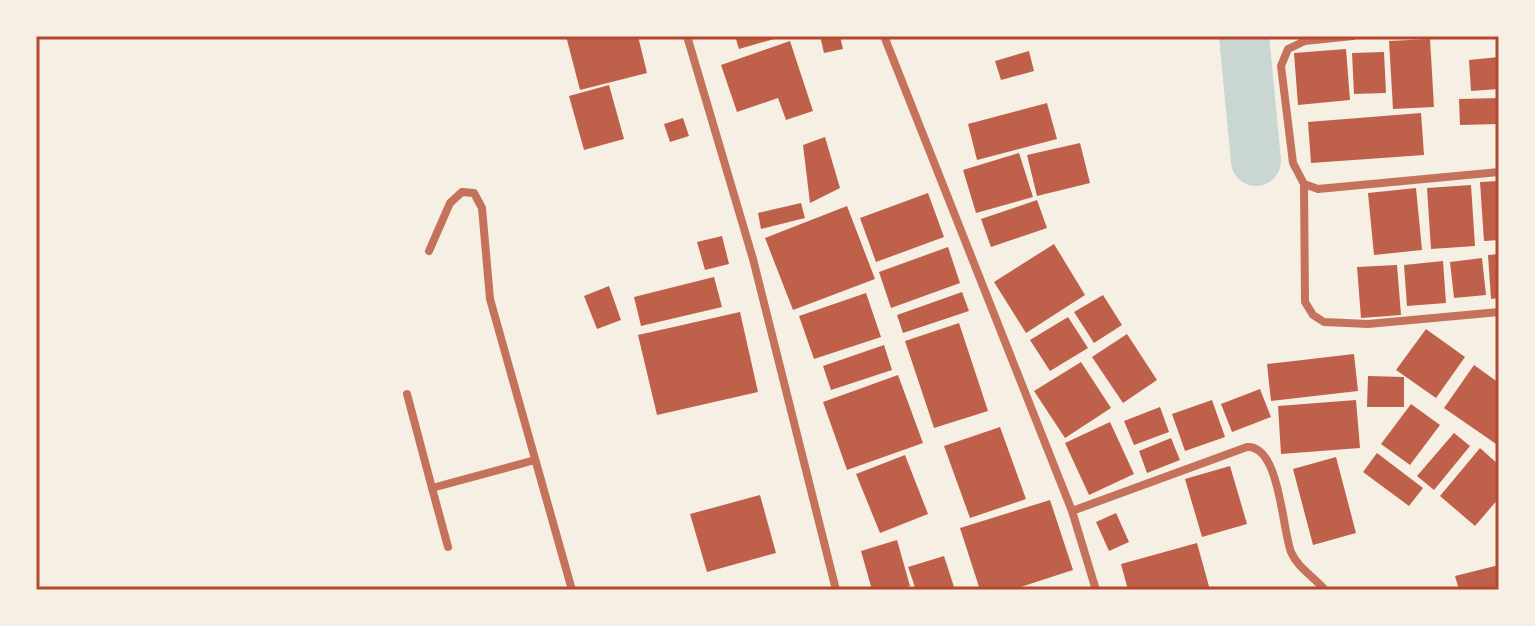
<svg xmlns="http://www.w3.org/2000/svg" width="1535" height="626" viewBox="0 0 1535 626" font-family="Rubik,sans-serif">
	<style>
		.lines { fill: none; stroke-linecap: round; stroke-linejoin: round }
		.river { stroke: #c9d6d2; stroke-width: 50 }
		.building { fill: #bf614a }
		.minor { stroke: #c5725c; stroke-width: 8 }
		.neatline { fill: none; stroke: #b5482f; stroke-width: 3 }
	</style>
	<rect width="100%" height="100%" fill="#f6efe4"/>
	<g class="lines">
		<polyline class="river" points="1244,36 1256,161"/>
	</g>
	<g class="building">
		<polygon points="566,36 638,36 647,73 580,90"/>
		<polygon points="735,36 781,36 781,37 739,49"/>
		<polygon points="820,36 840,36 843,49 824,53"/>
		<polygon points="1430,39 1434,107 1393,109 1389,41"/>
		<polygon points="790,41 813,111 786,120 778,98 737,112 721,65"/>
		<polygon points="1346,49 1350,100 1298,105 1294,53"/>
		<polygon points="1029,51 1034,71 1001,80 995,61"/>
		<polygon points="1384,52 1386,93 1354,94 1352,53"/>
		<polygon points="1499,57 1499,89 1471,91 1469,60"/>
		<polygon points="609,85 624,139 584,150 569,96"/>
		<polygon points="1499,98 1499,124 1460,125 1459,99"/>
		<polygon points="1047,103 1057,139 977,160 968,124"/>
		<polygon points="1421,113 1424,155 1311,163 1308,122"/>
		<polygon points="683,118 689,136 670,142 664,124"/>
		<polygon points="825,137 840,188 810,203 803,145"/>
		<polygon points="1080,143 1090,183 1037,196 1027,155"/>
		<polygon points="1019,153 1033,197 976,213 963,170"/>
		<polygon points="1499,181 1499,240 1484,241 1480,182"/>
		<polygon points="1471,185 1475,246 1431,249 1427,188"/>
		<polygon points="1416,188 1422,250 1374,255 1368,193"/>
		<polygon points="928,193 944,237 876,262 860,218"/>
		<polygon points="1037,200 1047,228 991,247 981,219"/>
		<polygon points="801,203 805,218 761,229 758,213"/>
		<polygon points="847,206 875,279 793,310 765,238"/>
		<polygon points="722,236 729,264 705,270 697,242"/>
		<polygon points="1054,244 1085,295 1026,333 994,282"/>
		<polygon points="948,247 960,283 891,308 879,272"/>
		<polygon points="1499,254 1499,298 1491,299 1488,255"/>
		<polygon points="1482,258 1486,295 1454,298 1450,262"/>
		<polygon points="1443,261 1446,303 1407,306 1404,265"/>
		<polygon points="1397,265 1401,315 1361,318 1357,267"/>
		<polygon points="714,277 722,307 641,326 634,297"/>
		<polygon points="609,286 621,320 597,329 584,296"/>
		<polygon points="962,292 969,311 903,333 897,315"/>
		<polygon points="866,293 881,337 814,359 799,316"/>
		<polygon points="1103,295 1122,325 1094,343 1074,312"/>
		<polygon points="740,312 758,392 657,415 638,335"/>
		<polygon points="1068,317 1088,348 1050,371 1030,340"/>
		<polygon points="959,323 988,411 934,428 905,341"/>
		<polygon points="1426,329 1465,357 1436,398 1396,370"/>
		<polygon points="1127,334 1157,380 1123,403 1092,357"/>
		<polygon points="884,345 892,370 831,390 823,366"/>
		<polygon points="1354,354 1358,391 1271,401 1267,364"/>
		<polygon points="1081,362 1111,408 1065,438 1034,391"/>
		<polygon points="1474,365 1499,383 1499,446 1444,408"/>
		<polygon points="898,375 923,443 847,470 823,402"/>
		<polygon points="1368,376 1404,377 1404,407 1367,407"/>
		<polygon points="1260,389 1271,417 1232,432 1221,404"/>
		<polygon points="1212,400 1225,437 1185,451 1172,414"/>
		<polygon points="1356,400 1360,448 1281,454 1278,406"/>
		<polygon points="1411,404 1440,425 1410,465 1381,444"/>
		<polygon points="1160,407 1169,432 1134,445 1124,421"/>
		<polygon points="1110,422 1134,474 1089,495 1065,443"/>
		<polygon points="1000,427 1026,499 970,518 944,446"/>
		<polygon points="1454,433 1470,446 1434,490 1417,476"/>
		<polygon points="1171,438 1180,460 1147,473 1139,451"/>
		<polygon points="1480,448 1499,465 1499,498 1475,526 1440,496"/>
		<polygon points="1377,453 1423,488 1409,506 1363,472"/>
		<polygon points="905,455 928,514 880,533 856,474"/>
		<polygon points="1336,457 1356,533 1313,545 1293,469"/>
		<polygon points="1230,466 1247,524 1202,537 1185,479"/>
		<polygon points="760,495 776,553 707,572 690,514"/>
		<polygon points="1050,500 1073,570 1011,590 980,590 960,528"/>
		<polygon points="1116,513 1129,542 1109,551 1096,522"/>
		<polygon points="897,540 910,586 897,590 872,590 861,551"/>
		<polygon points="1197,543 1210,590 1128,590 1121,564"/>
		<polygon points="944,556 955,590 916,590 908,567"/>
		<polygon points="1499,565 1499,590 1459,590 1455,576"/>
	</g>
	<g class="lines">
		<g class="minor">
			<polyline points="687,36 753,259 836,590"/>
			<polyline points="884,36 1072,511 1096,590"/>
			<polyline points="1353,36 1305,41 1288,49 1281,66 1293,163 1304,184 1318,189 1499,172"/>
			<polyline points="1304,184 1305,302 1313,315 1324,322 1368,324 1499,312"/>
			<polyline points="429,251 450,203 462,192 474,193 482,208 490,299 572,590"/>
			<polyline points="407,394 432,488 535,460"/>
			<polyline points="432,488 448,547"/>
			<path d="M 1072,511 L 1247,447 C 1280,445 1282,529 1291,552 C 1297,567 1314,577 1325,590"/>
		</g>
	</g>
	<rect width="1535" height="626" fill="none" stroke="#f6efe4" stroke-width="76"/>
	<rect x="38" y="38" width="1459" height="550" class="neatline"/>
</svg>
